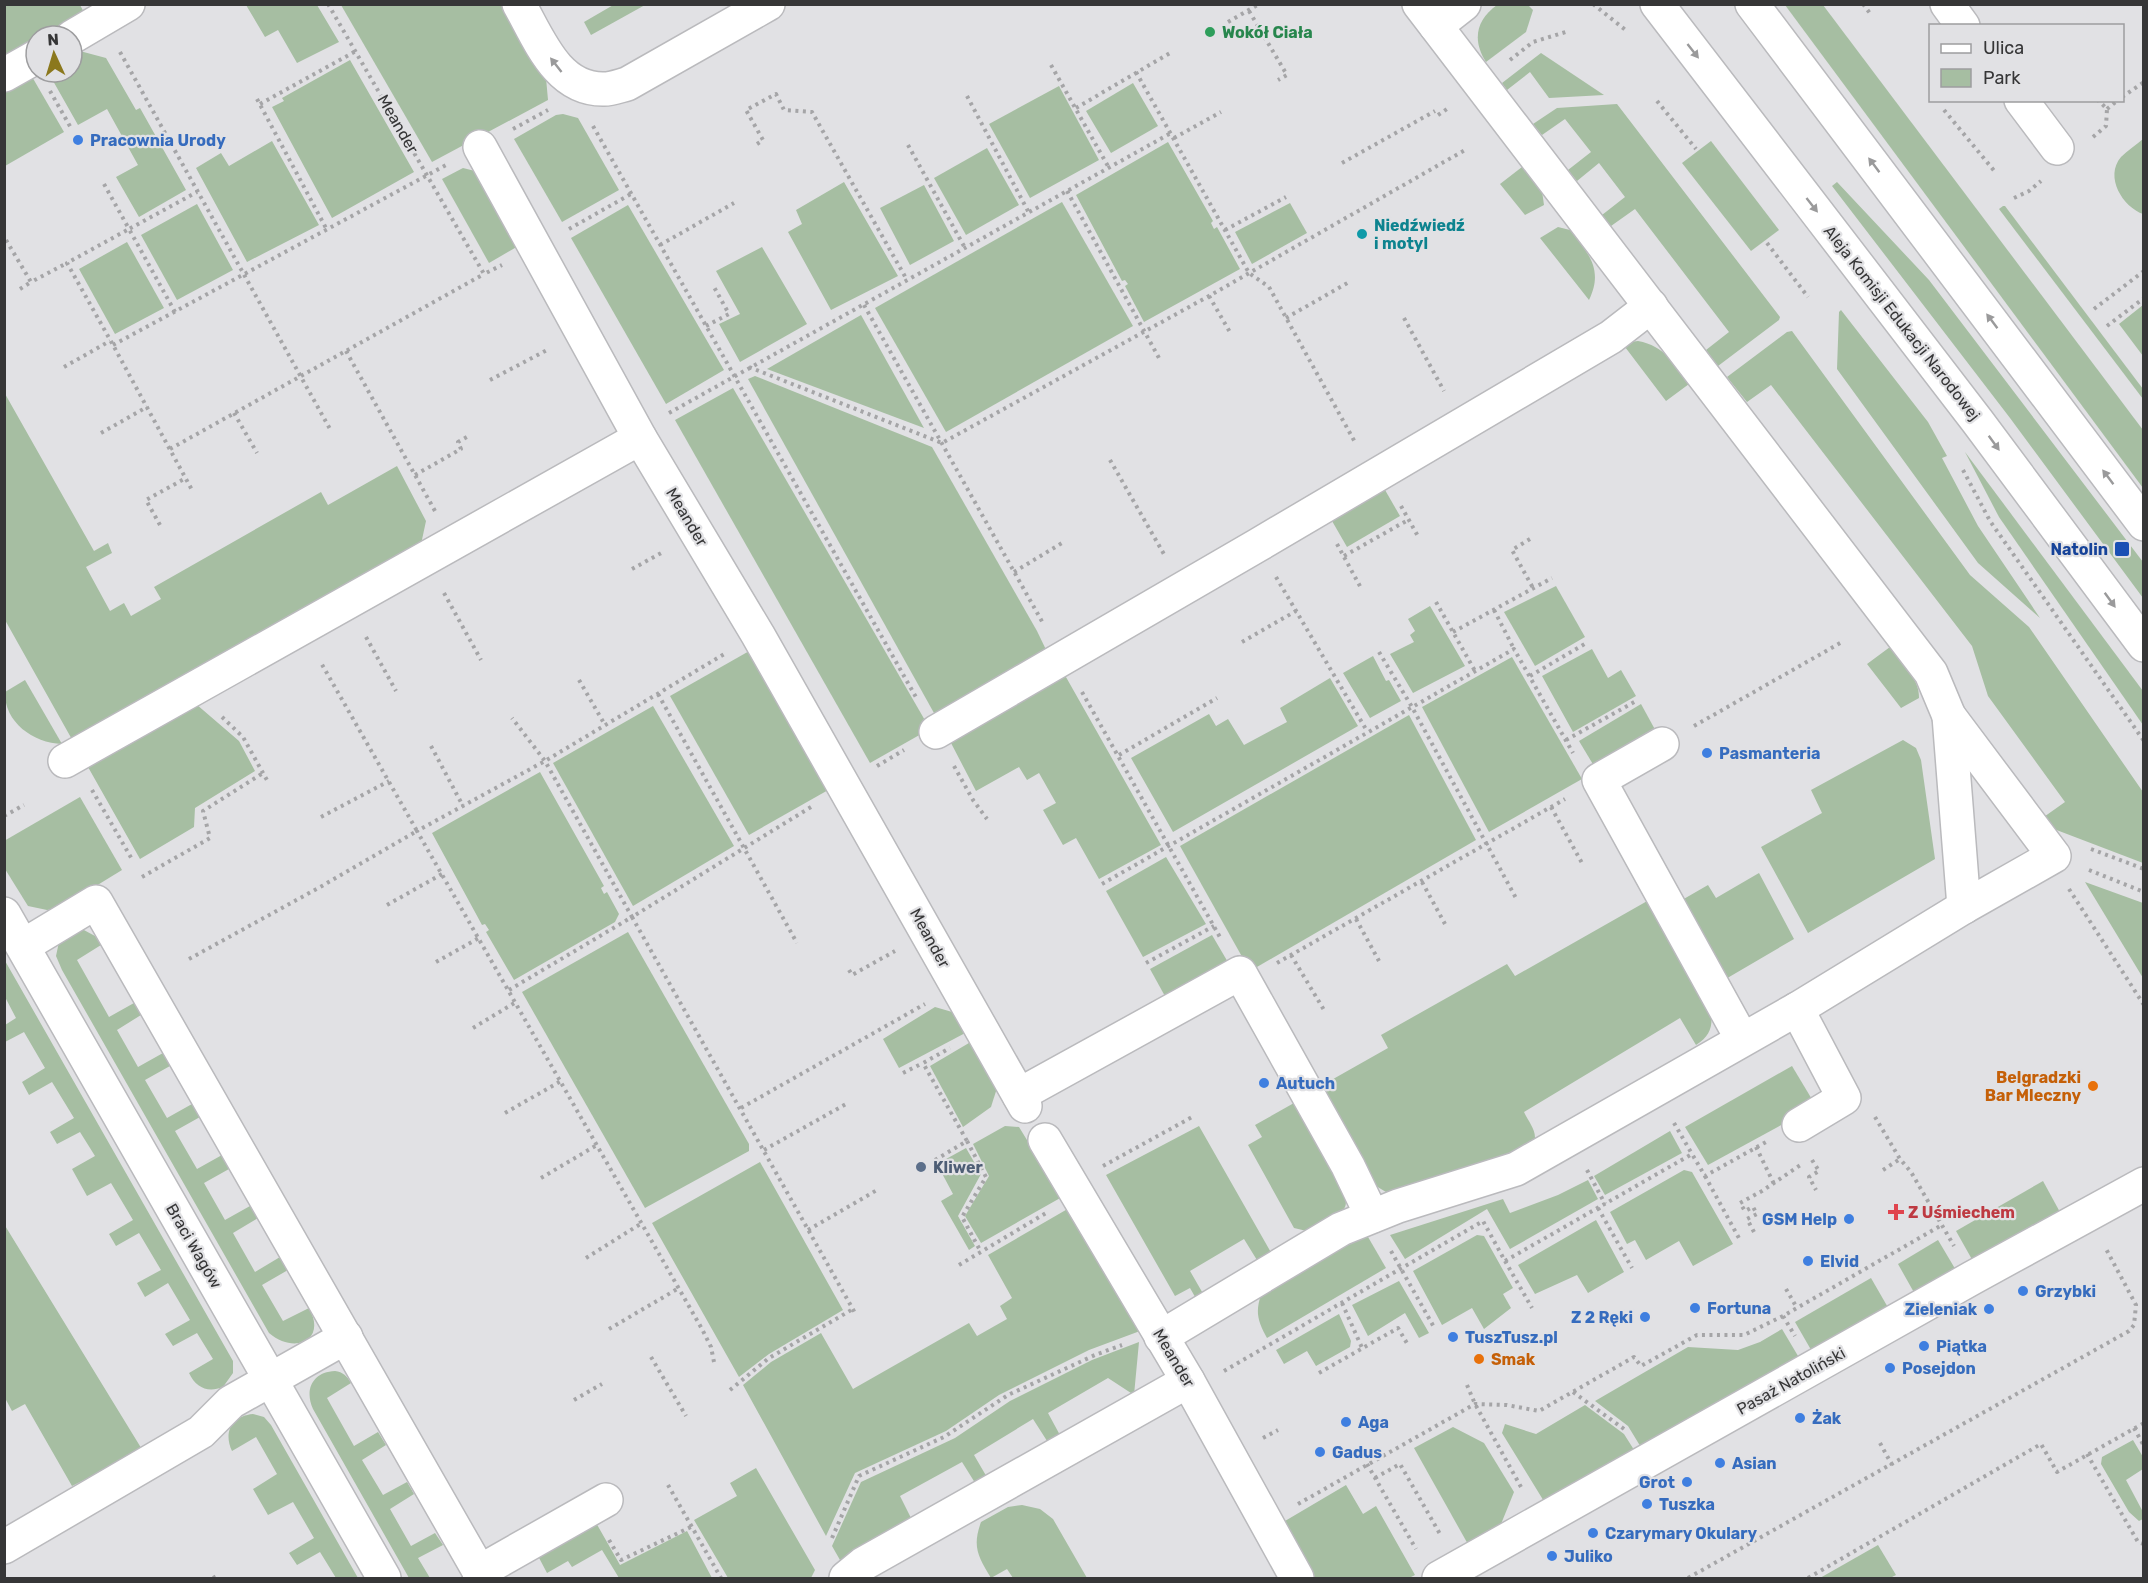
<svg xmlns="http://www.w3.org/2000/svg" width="2148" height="1583" viewBox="0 0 2148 1583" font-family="Rubik,sans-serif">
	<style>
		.green { fill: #a6bea2 }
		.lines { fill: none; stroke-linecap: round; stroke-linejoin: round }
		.minor-casing { stroke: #bababd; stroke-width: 36 }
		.path { stroke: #a5a5a7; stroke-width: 4; stroke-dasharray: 3 4.5; stroke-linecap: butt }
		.minor { stroke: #fff; stroke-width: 33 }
		.oneway { fill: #9a9a9b }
		.leisure-dot { fill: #2e9e5b; stroke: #e1e1e4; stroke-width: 2 }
		.shop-dot { fill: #3f7fe0; stroke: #e1e1e4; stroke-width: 2 }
		.culture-dot { fill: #0f9aa8; stroke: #e1e1e4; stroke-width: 2 }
		.transit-dot { fill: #1a4fb4; stroke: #e1e1e4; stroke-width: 2 }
		.food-dot { fill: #e8710a; stroke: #e1e1e4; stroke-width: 2 }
		.service-dot { fill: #5c6f8a; stroke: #e1e1e4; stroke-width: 2 }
		.health-dot { fill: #e0444e; stroke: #e1e1e4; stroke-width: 2 }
		.labels { text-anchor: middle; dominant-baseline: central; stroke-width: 4.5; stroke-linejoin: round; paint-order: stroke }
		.leisure-label { font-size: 16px; font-weight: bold; fill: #27864d; stroke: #e1e1e4; text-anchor: start }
		.street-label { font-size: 16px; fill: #363637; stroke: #e1e1e4 }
		.shop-label { font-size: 16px; font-weight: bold; fill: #366cbe; stroke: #e1e1e4; text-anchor: start }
		.culture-label { font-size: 16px; font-weight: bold; fill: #0d838f; stroke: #e1e1e4; text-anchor: start }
		.transit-label { font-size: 16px; font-weight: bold; fill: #164399; stroke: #e1e1e4; text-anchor: end }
		.food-label { font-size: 16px; font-weight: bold; fill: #c56008; stroke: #e1e1e4; text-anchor: end }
		.service-label { font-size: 16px; font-weight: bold; fill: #4e5e75; stroke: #e1e1e4; text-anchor: start }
		.health-label { font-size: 16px; font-weight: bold; fill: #be3a42; stroke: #e1e1e4; text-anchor: start }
	</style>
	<rect width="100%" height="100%" fill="#e1e1e4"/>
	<g class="green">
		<polygon points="615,4 645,5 591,35 584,22"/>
		<polygon points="4,5 80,5 86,16 50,36 36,36 36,44 13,56 5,54"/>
		<polygon points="246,5 317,5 339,42 297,63 278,30 265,37"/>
		<polygon points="341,5 510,5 545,67 548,100 432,162"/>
		<path d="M 1497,5 L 1528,5 L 1533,10 L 1526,32 L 1486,62 C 1472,40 1476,20 1497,5 Z"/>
		<polygon points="1785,5 1823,5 2143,430 2143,488"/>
		<polygon points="76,50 106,58 136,110 140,108 186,190 139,217 116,177 138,165 107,109 78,125 48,72 72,72 72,52"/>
		<polygon points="1541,53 1604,95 1549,98 1530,72 1507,90 1502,83"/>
		<polygon points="350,60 414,172 332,218 272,107 284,101 282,98"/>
		<polygon points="31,75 64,132 5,166 4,90"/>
		<polygon points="1133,83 1158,126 1111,153 1086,111"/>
		<polygon points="1059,86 1099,160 1030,198 989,124"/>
		<polygon points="1617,104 1780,317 1779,320 1718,366 1706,350 1729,332 1635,209 1611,226 1602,215 1625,197 1599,163 1577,181 1568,170 1591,152 1565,119 1542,135 1533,124 1557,108"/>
		<polygon points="563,114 578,118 619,190 562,222 514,139 556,115"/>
		<path d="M 2143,139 L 2143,214 C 2123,207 2104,177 2121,157 C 2127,151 2136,145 2143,139 Z"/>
		<polygon points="272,141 319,225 247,262 196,168 221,153 229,166"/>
		<polygon points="1711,141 1779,230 1751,251 1682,163"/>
		<polygon points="1168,142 1213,221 1211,223 1214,229 1217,227 1240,269 1144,322 1125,286 1128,284 1125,280 1122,281 1076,195"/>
		<polygon points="987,148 1019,205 966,235 934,178"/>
		<polygon points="1522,167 1542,191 1544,205 1525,215 1500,184"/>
		<polygon points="463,168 479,172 520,245 489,263 442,179"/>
		<polygon points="844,182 898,276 831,310 788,232 802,224 796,210"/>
		<polygon points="1837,182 1929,280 2143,562 2143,598 2010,418 1832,186"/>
		<polygon points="924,185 954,241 910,265 880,208"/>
		<polygon points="1062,202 1133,326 946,432 875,308"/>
		<polygon points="1290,203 1307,233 1252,264 1235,232"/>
		<polygon points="197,204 233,270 177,300 141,235"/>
		<polygon points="628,205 724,370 666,404 571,238"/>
		<polygon points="2003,206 2005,206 2143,389 2143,399 1999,209"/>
		<path d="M 1558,227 L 1570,230 C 1588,253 1604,269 1589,300 L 1540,238 Z"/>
		<polygon points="127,242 164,308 115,334 79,269"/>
		<polygon points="762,247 807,324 740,362 719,324 740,314 716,271"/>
		<polygon points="2143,305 2143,356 2119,324"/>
		<polygon points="1841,310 1928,422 1947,456 1942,458 1978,526 2040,618 1978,563 1837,369 1839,312"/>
		<polygon points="861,315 924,428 767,369"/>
		<polygon points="1792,331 1970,575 2029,627 2143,792 2143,863 2046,826 2041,819 2065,802 1988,696 1972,646 1771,385 1747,402 1727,377 1787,332"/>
		<path d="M 1638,341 C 1665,346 1673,363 1689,384 L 1666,401 L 1622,343 Z"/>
		<polygon points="755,376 932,447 1037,631 1050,658 939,722 748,379"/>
		<polygon points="733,388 930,729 870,763 675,420"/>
		<polygon points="4,392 94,551 108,543 112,553 86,567 110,611 124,603 131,616 161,599 154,587 321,492 328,505 397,466 426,521 420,549 74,743 5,620"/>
		<polygon points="1965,452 2143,691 2143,725 1999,517"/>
		<polygon points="1381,483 1400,516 1347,547 1328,514"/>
		<polygon points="1556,586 1585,637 1535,666 1504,612"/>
		<polygon points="1430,606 1465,666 1413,693 1390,654 1414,642 1410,635 1415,631 1408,619"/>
		<path d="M 1890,647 C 1901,661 1920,679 1919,698 L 1901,708 L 1867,664 Z"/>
		<polygon points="1592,649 1608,678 1621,670 1636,696 1573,732 1542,676"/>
		<polygon points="751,650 830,789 749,835 670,696"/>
		<polygon points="1373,656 1386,681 1389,680 1401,701 1370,718 1343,673"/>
		<polygon points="1512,657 1582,779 1489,832 1422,707"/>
		<polygon points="1062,670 1161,845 1099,879 1076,838 1063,845 1043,810 1056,803 1039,773 1027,780 1019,767 976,791 951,743 951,735"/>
		<polygon points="1330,678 1358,726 1173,832 1131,758 1209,714 1216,726 1228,719 1244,745 1287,722 1280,708"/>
		<path d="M 25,680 L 62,744 C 33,743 4,722 5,692 Z"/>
		<polygon points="196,704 239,741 255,771 195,808 194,827 140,859 88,767"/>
		<polygon points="1641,704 1658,735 1597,771 1579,741"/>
		<polygon points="653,706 734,846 633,906 553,763"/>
		<polygon points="1409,715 1476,840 1250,971 1180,846"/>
		<polygon points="1903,740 1916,748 1921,760 1935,859 1808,933 1761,847 1822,813 1811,790"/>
		<polygon points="540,772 604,886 601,888 604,894 607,892 619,914 615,922 514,980 486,932 489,930 485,924 482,925 432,833"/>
		<polygon points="80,797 122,870 60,908 47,910 28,906 5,869 4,841"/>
		<polygon points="1166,857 1206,924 1143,957 1106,891"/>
		<polygon points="1759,873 1794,939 1724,980 1682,900 1708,885 1716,898"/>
		<polygon points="2085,882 2143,903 2143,978"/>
		<path d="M 1649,900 L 1711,1011 C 1713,1027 1710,1036 1696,1045 L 1680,1018 L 1524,1112 C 1530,1125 1540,1133 1532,1148 L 1391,1195 L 1376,1186 L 1319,1087 L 1388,1048 L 1381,1035 L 1507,964 L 1515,976 Z"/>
		<path d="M 82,929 L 95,936 L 101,945 L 77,960 L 109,1017 L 134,1003 L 141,1015 L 117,1030 L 138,1067 L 163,1053 L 170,1066 L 145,1080 L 167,1118 L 192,1104 L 200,1117 L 175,1131 L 197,1169 L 222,1155 L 229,1169 L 204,1183 L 225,1220 L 250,1206 L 258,1218 L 233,1233 L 255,1272 L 280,1257 L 288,1270 L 262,1285 L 283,1321 L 309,1308 C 327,1340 295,1355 269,1333 L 62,970 L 56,956 L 59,942 Z"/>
		<polygon points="628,932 749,1144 749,1151 645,1208 522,992"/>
		<polygon points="1212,935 1229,964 1166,998 1150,969"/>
		<path d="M 4,959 L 233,1361 L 233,1373 L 223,1387 C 208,1393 196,1388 189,1373 L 213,1359 L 197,1333 L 173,1346 L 165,1334 L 190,1320 L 168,1283 L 145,1297 L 137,1283 L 161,1270 L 139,1233 L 116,1246 L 109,1234 L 133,1220 L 111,1183 L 87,1196 L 72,1169 L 95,1156 L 80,1132 L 57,1144 L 50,1132 L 74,1118 L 52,1082 L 29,1095 L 22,1082 L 45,1068 L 24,1032 L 5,1042 L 5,1025 L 16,1018 L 5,997 Z"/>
		<polygon points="935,1007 959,1014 969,1031 899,1068 883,1039"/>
		<polygon points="974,1040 997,1088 991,1107 963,1127 930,1066"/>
		<polygon points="1792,1066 1816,1106 1708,1165 1685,1127"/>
		<path d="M 1294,1103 C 1304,1120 1353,1192 1345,1207 C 1339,1219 1322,1226 1311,1232 L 1294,1228 L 1248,1145 L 1262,1137 L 1255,1125 Z"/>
		<polygon points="1005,1126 1019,1127 1062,1197 981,1243 965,1216 989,1176 973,1144"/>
		<polygon points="1199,1126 1273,1256 1260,1265 1244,1239 1190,1271 1205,1297 1198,1302 1190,1288 1175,1296 1106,1175"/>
		<polygon points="1670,1131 1682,1153 1605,1195 1594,1176"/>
		<polygon points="966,1148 981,1174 958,1216 975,1246 969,1250 941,1201 953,1194 937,1164"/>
		<polygon points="760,1162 843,1310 769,1354 739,1377 652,1223"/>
		<polygon points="1684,1170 1692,1172 1733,1244 1693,1266 1679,1241 1646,1260 1635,1240 1627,1244 1610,1212"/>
		<polygon points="1588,1180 1598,1199 1510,1249 1487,1209 1405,1259 1390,1235 1503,1199 1510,1213 1558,1195"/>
		<polygon points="2043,1181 2061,1214 1974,1263 1956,1231"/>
		<polygon points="1071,1207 1140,1331 1089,1350 999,1395 946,1431 855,1473 826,1536 743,1385 771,1362 821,1333 853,1389 969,1323 977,1336 1007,1319 1000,1306 1012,1298 988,1255"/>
		<polygon points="1596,1220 1624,1272 1588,1293 1577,1275 1535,1294 1518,1265"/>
		<polygon points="4,1224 143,1451 72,1486 25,1404 12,1411 5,1398"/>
		<path d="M 1364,1230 L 1386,1268 L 1267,1338 C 1258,1322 1255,1312 1261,1295 Z"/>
		<polygon points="1477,1235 1484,1236 1513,1288 1503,1294 1511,1308 1484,1329 1472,1308 1442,1325 1413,1271"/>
		<polygon points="1938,1240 1957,1272 1916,1296 1898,1264"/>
		<polygon points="1871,1278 1890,1311 1814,1355 1795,1322"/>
		<polygon points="1399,1281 1429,1333 1419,1338 1405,1313 1368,1336 1352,1305"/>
		<polygon points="1339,1314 1351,1341 1350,1347 1316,1366 1307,1351 1284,1364 1276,1350"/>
		<polygon points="1782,1329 1801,1361 1642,1449 1628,1426 1595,1401 1688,1347 1738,1350 1760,1342"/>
		<polygon points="1139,1342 1134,1395 1108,1378 1048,1413 1061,1437 1049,1444 1033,1419 974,1455 988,1479 977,1486 962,1462 900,1496 912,1520 840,1560 832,1546 861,1482 955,1438 1010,1401 1092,1360"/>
		<path d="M 335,1371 C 343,1372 347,1376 351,1383 L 327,1398 L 354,1446 L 378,1432 L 386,1445 L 362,1460 L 383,1495 L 407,1482 L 414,1494 L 390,1509 L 411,1546 L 435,1533 L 443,1545 L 418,1558 L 430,1578 L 409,1578 L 313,1409 C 304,1389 313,1372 335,1371 Z"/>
		<polygon points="1585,1405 1624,1434 1636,1453 1545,1503 1502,1433 1505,1424 1536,1434"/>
		<path d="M 253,1414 L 264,1417 L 271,1425 L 358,1578 L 336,1578 L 320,1552 L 297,1565 L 289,1553 L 314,1538 L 293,1502 L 268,1515 L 253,1489 L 277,1474 L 256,1437 L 232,1451 C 223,1432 232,1416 253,1414 Z"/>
		<polygon points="1453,1427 1484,1443 1514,1492 1499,1529 1469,1546 1414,1448"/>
		<polygon points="2133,1440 2143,1457 2143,1469 2126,1480 2143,1512 2143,1519 2139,1521 2129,1512 2101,1464 2102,1457"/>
		<polygon points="756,1468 815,1570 811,1578 728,1578 694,1520 737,1496 730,1483"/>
		<polygon points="1346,1485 1363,1514 1376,1506 1415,1575 1409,1578 1312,1578 1283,1524 1285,1521"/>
		<path d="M 1022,1505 L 1040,1509 L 1053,1519 L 1087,1578 L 1013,1578 L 1007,1569 L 991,1578 C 978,1556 972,1547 981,1522 L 1008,1507 Z"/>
		<polygon points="595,1521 620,1565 687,1531 712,1578 619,1578 602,1550 572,1567 568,1561 547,1573 537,1554"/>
		<polygon points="1878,1545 1896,1575 1890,1578 1820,1578"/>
	</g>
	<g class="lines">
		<g class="minor-casing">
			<g id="minor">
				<path d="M 519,4 C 539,39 557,90 604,89 C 611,89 619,86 627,84 L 768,4"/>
				<polyline points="1657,4 1978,422 2144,645"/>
				<polyline points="1752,4 2144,524"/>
				<polyline points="1947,4 1963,26"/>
				<polyline points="1436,26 1464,4"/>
				<polyline points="72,37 128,4"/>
				<polyline points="4,75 36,57"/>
				<polyline points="2021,100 2057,148"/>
				<polyline points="480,147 640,438 758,635 1025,1106"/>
				<polyline points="1949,716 1964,907"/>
				<polyline points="936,732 1258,545 1611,337 1651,306"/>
				<polyline points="1662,744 1599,780 1742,1039"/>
				<polyline points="65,761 640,438"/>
				<polyline points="4,914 384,1578"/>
				<polyline points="23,946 96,902 483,1578"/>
				<polyline points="1797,1009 1844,1098 1799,1125"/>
				<polyline points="1019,1095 1240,973 1348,1166 1372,1216"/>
				<polyline points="1045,1140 1188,1381 1297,1578"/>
				<polyline points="1161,1337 1341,1229 1398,1206 1516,1169 1797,1009 1964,907 2054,856 1949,716 1931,673 1419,4"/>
				<polyline points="4,1547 201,1432 231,1402 346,1337"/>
				<polyline points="479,1572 606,1500"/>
				<polyline points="846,1578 863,1564 1188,1381"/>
				<polyline points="1439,1578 1972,1278 2144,1184"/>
			</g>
		</g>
		<g class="path">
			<polyline points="328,4 484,274 502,265"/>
			<polyline points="1593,4 1628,32"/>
			<polyline points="1863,4 1872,16"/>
			<polyline points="1249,11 1287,75 1278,80"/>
			<polyline points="1228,22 1259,4"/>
			<polyline points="120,52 330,429"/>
			<polyline points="1510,60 1533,42 1569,31"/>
			<polyline points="1051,65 1109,168"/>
			<polyline points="1136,72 1249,273 1269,287 1356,444"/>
			<polyline points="50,91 71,128"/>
			<polyline points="967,96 1029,213"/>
			<polyline points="2122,97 2144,82"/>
			<polyline points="257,99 327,230"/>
			<polyline points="1657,101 1696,149"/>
			<polyline points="260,104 356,51"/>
			<polyline points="1076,108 1170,53"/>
			<polyline points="2107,109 2118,100"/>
			<polyline points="1944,110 1996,173"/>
			<polyline points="1438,115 1450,107"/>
			<polyline points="593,126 917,699"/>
			<polyline points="513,129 548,110"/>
			<polyline points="2093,137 2106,126 2107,109 2098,100"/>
			<polyline points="1174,138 1221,112"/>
			<polyline points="757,144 763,140 746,110 776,94 784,110 812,112 907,280"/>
			<polyline points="908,145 965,248"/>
			<polyline points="1342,163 1435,111"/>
			<polyline points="104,184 129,229 197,192"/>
			<polyline points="1067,191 1159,358"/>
			<polyline points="2014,198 2029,191 2041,181"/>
			<polyline points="569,229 631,194"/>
			<polyline points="1225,230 1286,197"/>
			<polyline points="6,240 31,282 67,263"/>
			<polyline points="1767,243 1808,297"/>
			<polyline points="660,245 734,203"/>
			<polyline points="20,289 31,282"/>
			<polyline points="1209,296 1231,334"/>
			<polyline points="864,305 1044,625"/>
			<polyline points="2094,309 2144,271"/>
			<polyline points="175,312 129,229 67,263 113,345 192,490"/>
			<polyline points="1286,318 1351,281"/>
			<polyline points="1404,318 1444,391"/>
			<polyline points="706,326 729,314 714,287"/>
			<polyline points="2107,326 2144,298"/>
			<polyline points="113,345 448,164"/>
			<polyline points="346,351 435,511"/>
			<polyline points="64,367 110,341"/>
			<polyline points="749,367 942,443 1209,296 1465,150"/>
			<polyline points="490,380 549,349"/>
			<polyline points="234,413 257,453"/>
			<polyline points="669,413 1171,133"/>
			<polyline points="101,433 147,407"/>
			<polyline points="170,449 484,274"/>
			<polyline points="1110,460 1165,556"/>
			<polyline points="1963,470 1990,521 2144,741"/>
			<polyline points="415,475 461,449 458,442 467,437"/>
			<polyline points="1401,506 1419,538"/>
			<polyline points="160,525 146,500 186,478"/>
			<polyline points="1530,539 1512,550 1533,588"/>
			<polyline points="1337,544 1361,588"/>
			<polyline points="1344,556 1408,520"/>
			<polyline points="632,569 663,552"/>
			<polyline points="1014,572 1062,543"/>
			<polyline points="1276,577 1367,731"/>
			<polyline points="444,593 481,660"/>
			<polyline points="1436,602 1475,671"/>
			<polyline points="1494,610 1514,649"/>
			<polyline points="1453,632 1552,578"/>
			<polyline points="366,637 396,691"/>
			<polyline points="1242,642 1296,611"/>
			<polyline points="1379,652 1412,707 1517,900"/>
			<polyline points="1530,676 1588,642"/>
			<polyline points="579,680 605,725"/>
			<polyline points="1082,692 1221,939"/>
			<polyline points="658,694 797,943"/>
			<polyline points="222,717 243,737 268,782"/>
			<polyline points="1694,726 1842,642"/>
			<polyline points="1566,740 1638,700"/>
			<polyline points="431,746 463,806"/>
			<polyline points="1119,755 1217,698"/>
			<polyline points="877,766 904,750"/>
			<polyline points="954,766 973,800 987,819"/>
			<polyline points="92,790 133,861"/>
			<polyline points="811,807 632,917 855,1313"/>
			<polyline points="1551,807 1582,863"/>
			<polyline points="4,816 24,805"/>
			<polyline points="321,817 389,781"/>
			<polyline points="2091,849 2144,869"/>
			<polyline points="2089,870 2144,892"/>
			<polyline points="142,877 210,838 203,811 263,773"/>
			<polyline points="1422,882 1445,924"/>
			<polyline points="1102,884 1514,649 1573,753"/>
			<polyline points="2069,889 2144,1005"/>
			<polyline points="387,905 442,874"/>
			<polyline points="1356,919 1379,961"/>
			<polyline points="1291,955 1324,1010"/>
			<polyline points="189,959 322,886 417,831 320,661"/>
			<polyline points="436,962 479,938"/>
			<polyline points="1146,963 1214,926"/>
			<polyline points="1277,963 1565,799"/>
			<polyline points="849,970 852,975 895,951"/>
			<polyline points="509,990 632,917 545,761 512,718"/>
			<polyline points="473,1028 516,1002"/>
			<polyline points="903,1073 923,1063"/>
			<polyline points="741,1108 925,1004"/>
			<polyline points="505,1113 561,1081"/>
			<polyline points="1875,1117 1900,1159 1911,1172 1954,1246"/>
			<polyline points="1674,1123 1692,1154"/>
			<polyline points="967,1141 986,1177 962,1217 981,1252"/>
			<polyline points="1756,1147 1774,1184"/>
			<polyline points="764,1150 846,1104"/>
			<polyline points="935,1160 967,1141 923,1063 950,1048"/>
			<polyline points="1812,1160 1819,1171 1809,1177 1816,1190"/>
			<polyline points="1103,1166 1194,1116"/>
			<polyline points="1587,1170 1605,1204"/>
			<polyline points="1883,1170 1900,1159"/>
			<polyline points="1705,1176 1740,1240"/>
			<polyline points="541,1178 597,1145"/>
			<polyline points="1598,1208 1632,1268"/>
			<polyline points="808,1230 877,1190"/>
			<polyline points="1754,1232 1747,1219 1757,1214 1753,1207 1745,1211 1740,1203 1762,1191 1802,1164"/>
			<polyline points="1391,1251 1435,1329"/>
			<polyline points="586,1258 642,1223"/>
			<polyline points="1505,1261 1532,1308"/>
			<polyline points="959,1265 1046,1213"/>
			<polyline points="1786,1289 1797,1308"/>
			<polyline points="1342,1303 1363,1350"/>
			<polyline points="1783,1316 1795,1336"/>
			<polyline points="609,1329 679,1288"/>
			<polyline points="651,1357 686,1416"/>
			<polyline points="714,1362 711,1347 702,1329 417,831 545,761 726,653"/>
			<polyline points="1224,1371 1483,1221 1505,1261 1692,1154 1705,1176 1766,1142"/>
			<polyline points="1319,1373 1398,1328 1408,1345"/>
			<polyline points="1467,1385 1475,1404 1521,1487"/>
			<polyline points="730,1390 769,1358 853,1309"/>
			<polyline points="1573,1392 1624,1429"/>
			<polyline points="574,1400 602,1384"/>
			<polyline points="2134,1428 2144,1446"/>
			<polyline points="1263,1438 1278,1430"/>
			<polyline points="1880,1443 1892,1465"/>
			<polyline points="2087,1454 2138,1542 2144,1544"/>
			<polyline points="1367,1464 1416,1549"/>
			<polyline points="1375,1478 1400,1464 1440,1534"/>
			<polyline points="668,1485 721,1578"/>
			<polyline points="1298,1504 1475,1404 1507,1405 1539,1411 1634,1357 1641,1366 1697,1335 1744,1335 1783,1316 1942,1225"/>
			<polyline points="832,1538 859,1476 944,1437 1008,1395 1095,1355 1122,1345"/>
			<polyline points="609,1540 621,1560 693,1526"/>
			<polyline points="213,1578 219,1575"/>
			<polyline points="1688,1578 2129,1331 2134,1325 2136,1305 2105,1247"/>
			<polyline points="1808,1578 2041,1444 2057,1472 2144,1423"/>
		</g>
		<use href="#minor" class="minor"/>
	</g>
	<defs><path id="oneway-solid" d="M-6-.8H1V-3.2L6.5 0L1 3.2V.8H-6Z" transform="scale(1.5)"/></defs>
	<g class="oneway">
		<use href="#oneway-solid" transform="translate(1693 51) rotate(52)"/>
		<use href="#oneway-solid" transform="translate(556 65) rotate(-128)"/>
		<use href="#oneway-solid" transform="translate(1874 165) rotate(-127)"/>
		<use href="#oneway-solid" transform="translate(1812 205) rotate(52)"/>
		<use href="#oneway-solid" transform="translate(1992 321) rotate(-127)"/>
		<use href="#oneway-solid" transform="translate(1994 443) rotate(54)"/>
		<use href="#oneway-solid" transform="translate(2108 477) rotate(-127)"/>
		<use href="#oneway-solid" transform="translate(2110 600) rotate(54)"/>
	</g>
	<circle class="leisure-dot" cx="1210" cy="32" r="6"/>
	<g class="shop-dot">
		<circle cx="78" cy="140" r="6"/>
		<circle cx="1707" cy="753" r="6"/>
		<circle cx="1264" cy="1083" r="6"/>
		<circle cx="1849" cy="1219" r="6"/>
		<circle cx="1808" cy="1261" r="6"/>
		<circle cx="2023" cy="1291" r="6"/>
		<circle cx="1695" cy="1308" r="6"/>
		<circle cx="1989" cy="1309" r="6"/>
		<circle cx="1645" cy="1317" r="6"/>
		<circle cx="1453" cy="1337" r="6"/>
		<circle cx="1924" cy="1346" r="6"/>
		<circle cx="1890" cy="1368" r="6"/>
		<circle cx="1800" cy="1418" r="6"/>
		<circle cx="1346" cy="1422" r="6"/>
		<circle cx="1320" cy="1452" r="6"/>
		<circle cx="1720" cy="1463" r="6"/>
		<circle cx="1687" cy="1482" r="6"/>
		<circle cx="1647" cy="1504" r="6"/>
		<circle cx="1593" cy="1533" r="6"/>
		<circle cx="1552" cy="1556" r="6"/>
	</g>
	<circle class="culture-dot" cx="1362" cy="234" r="6"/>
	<rect class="transit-dot" x="2114" y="541" width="16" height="16" rx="3"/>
	<g class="food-dot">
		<circle cx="2093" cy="1086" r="6"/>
		<circle cx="1479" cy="1359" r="6"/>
	</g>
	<circle class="service-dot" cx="921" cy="1167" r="6"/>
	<path class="health-dot" d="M1893 1203h6v6h6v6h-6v6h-6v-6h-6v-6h6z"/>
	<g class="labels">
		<g class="leisure-label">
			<text x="1222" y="32">Wokół Ciała</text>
		</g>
		<g class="street-label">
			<text transform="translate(398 124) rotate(60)">Meander</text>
			<text transform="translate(1902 323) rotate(52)">Aleja Komisji Edukacji Narodowej</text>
			<text transform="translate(687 517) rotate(59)">Meander</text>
			<text transform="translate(930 938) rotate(61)">Meander</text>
			<text transform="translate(194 1246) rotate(60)">Braci Wagów</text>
			<text transform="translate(1174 1358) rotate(59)">Meander</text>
			<text transform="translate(1791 1381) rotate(-29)">Pasaż Natoliński</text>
		</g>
		<g class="shop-label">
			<text x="90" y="140">Pracownia Urody</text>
			<text x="1719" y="753">Pasmanteria</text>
			<text x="1276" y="1083">Autuch</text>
			<text x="1837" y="1219" text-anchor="end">GSM Help</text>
			<text x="1820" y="1261">Elvid</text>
			<text x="2035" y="1291">Grzybki</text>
			<text x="1707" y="1308">Fortuna</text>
			<text x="1977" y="1309" text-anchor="end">Zieleniak</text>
			<text x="1633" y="1317" text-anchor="end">Z 2 Ręki</text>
			<text x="1465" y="1337">TuszTusz.pl</text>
			<text x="1936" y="1346">Piątka</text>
			<text x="1902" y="1368">Posejdon</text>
			<text x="1812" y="1418">Żak</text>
			<text x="1358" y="1422">Aga</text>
			<text x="1332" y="1452">Gadus</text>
			<text x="1732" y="1463">Asian</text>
			<text x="1675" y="1482" text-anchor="end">Grot</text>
			<text x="1659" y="1504">Tuszka</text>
			<text x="1605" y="1533">Czarymary Okulary</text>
			<text x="1564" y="1556">Juliko</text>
		</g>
		<g class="culture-label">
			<text x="1374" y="225">Niedźwiedź<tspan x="1374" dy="18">i motyl</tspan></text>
		</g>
		<g class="transit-label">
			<text x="2108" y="549">Natolin</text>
		</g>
		<g class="food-label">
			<text x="2081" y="1077">Belgradzki<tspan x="2081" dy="18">Bar Mleczny</tspan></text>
			<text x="1491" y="1359" text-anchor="start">Smak</text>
		</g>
		<g class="service-label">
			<text x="933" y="1167">Kliwer</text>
		</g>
		<g class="health-label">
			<text x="1908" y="1212">Z Uśmiechem</text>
		</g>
	</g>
	<rect width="2148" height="1583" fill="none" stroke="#363637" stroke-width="12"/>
	<rect x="1929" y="24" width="195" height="78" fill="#e1e1e4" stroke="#9d9d9f" stroke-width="1.5"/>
	<rect x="1941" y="44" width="30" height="9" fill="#ffffff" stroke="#9d9d9f" stroke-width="1.5"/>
	<text x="1983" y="54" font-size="18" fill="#363637">Ulica</text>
	<rect x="1941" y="69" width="30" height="18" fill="#a6bea2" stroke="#9d9d9f" stroke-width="1.5"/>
	<text x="1983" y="84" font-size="18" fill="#363637">Park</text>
	<g transform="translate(54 54) rotate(356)"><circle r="28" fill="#e1e1e4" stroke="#9d9d9f" stroke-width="1.5"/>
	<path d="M0-4.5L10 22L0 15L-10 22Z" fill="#8b781d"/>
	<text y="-9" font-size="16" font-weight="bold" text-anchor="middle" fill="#363637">N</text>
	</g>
</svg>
